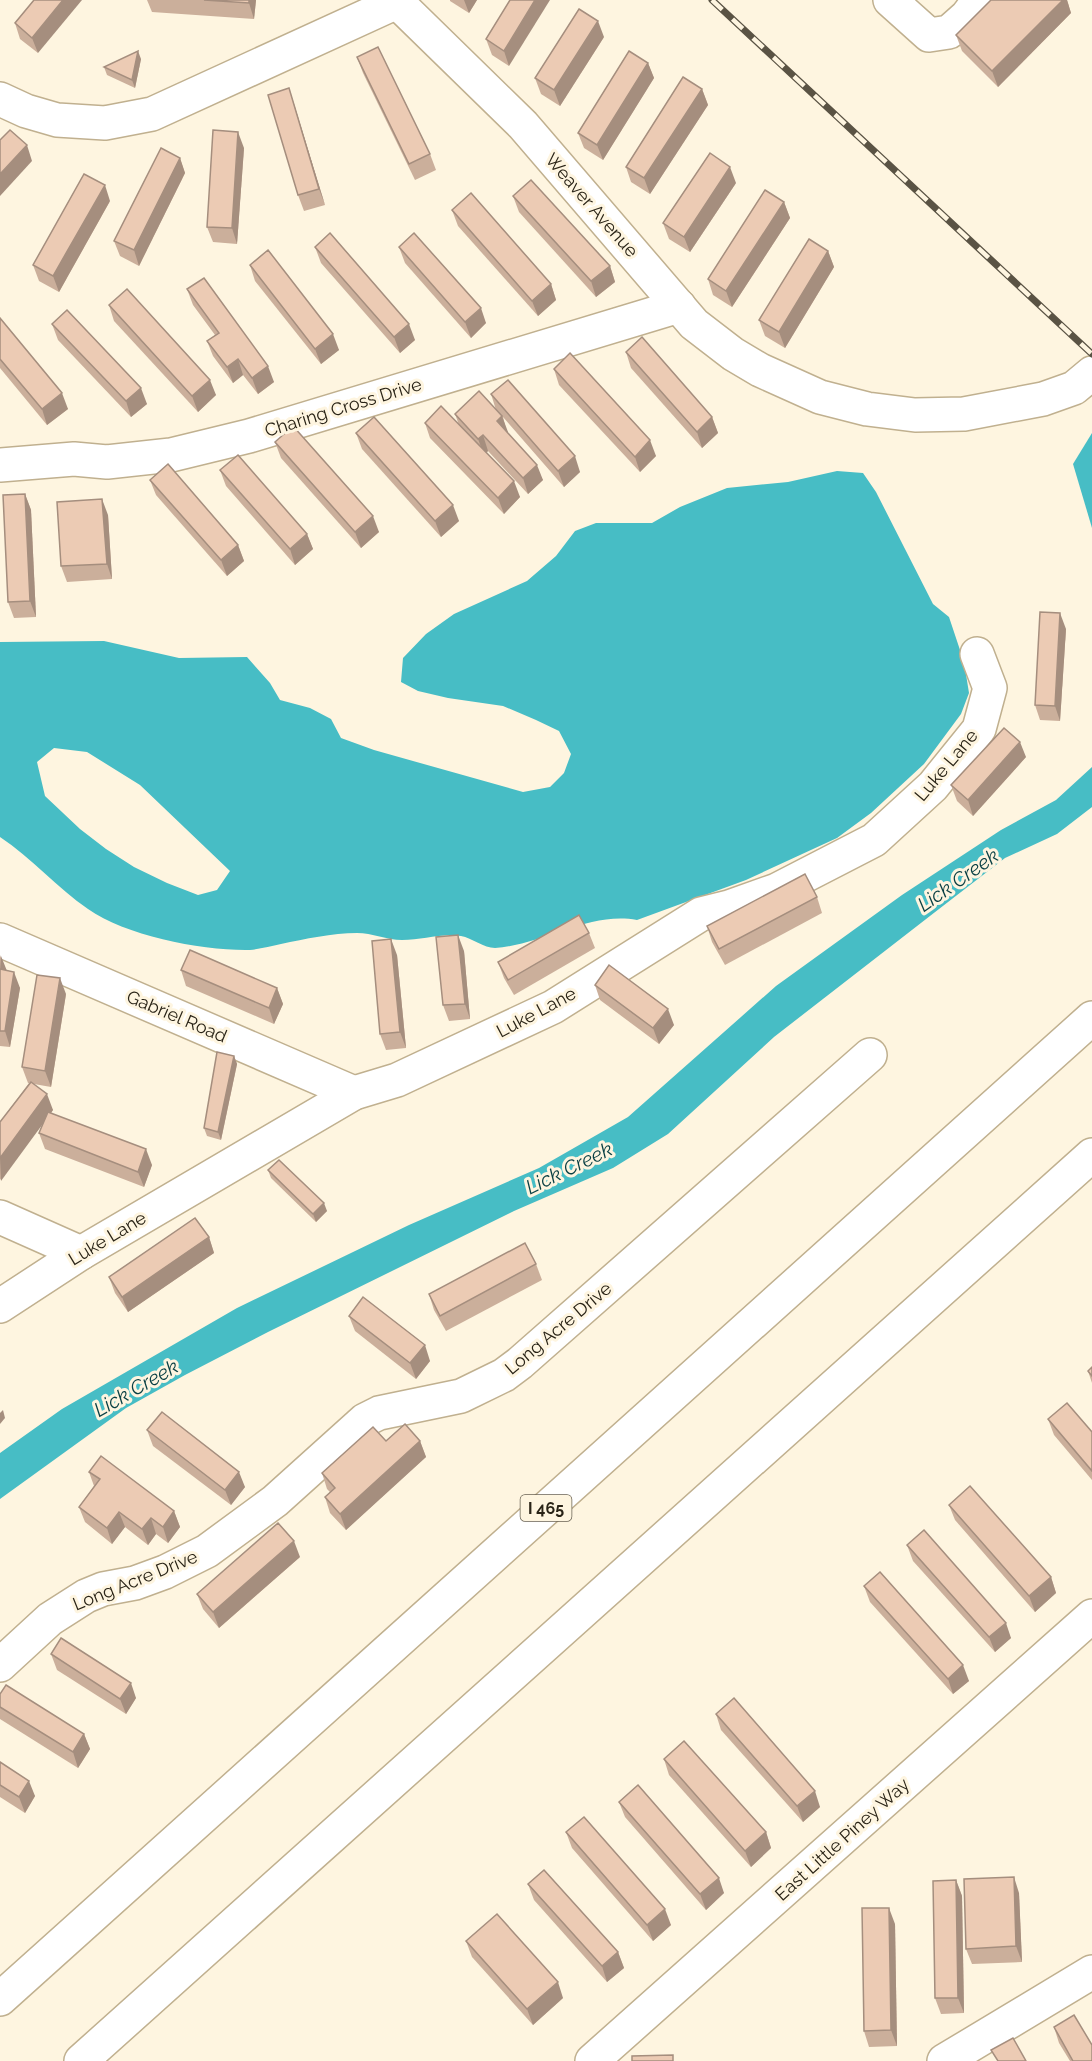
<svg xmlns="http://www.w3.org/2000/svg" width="1092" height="2061" viewBox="0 0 1092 2061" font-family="Raleway,sans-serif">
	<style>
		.water { fill: #47bdc5; fill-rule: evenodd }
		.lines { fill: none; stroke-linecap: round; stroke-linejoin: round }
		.minor-casing { stroke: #c0b08f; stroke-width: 36 }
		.highway-casing { stroke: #c0b08f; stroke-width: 36 }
		.minor { stroke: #fff; stroke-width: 33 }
		.highway { stroke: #fff; stroke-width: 33 }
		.rail-casing { stroke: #5a5344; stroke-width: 7 }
		.rail { stroke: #fef5e0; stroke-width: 4.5; stroke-dasharray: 14; stroke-linecap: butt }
		.wall { fill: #cbaf9b }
		.shaded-wall { fill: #a58e7e }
		.building { fill: #eccbb4; stroke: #a58e7e; stroke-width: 1.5 }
		.labels { text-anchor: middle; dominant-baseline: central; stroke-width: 6; stroke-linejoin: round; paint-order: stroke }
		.shield { fill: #fef5e0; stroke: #696253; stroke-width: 1.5 }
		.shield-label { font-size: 16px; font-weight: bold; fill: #292316 }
		.street-label { font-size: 18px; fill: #292316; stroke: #fef5e0 }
		.water-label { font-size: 20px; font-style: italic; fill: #083f43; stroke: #fef5e0 }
	</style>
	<rect width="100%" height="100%" fill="#fef5e0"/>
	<g class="water">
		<polygon points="1092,433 1092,528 1073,464"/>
		<path d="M 837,471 L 863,473 L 876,492 L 933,604 L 949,617 L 964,662 L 969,693 L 961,714 L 924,764 L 871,813 L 837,838 L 746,880 L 637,920 C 589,911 542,945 495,948 C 484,948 472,938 461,936 C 441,933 422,940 402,940 C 387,940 372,933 357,933 C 332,933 305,939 281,944 C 271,946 260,949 250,950 C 203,951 126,936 88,909 C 57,888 32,858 0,837 L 0,642 L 104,641 L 179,658 L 247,657 L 270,683 L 280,700 L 310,708 L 331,719 L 341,738 L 374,750 L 523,792 L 550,787 L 564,773 L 571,754 L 559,731 L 536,720 L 503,706 L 448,698 L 418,691 L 401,682 L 403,658 L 426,634 L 454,614 L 527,581 L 556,556 L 575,531 L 596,523 L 652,523 L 680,507 L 727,488 L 788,482 ZM 54,748 L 87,752 L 140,785 L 230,871 L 217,890 L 198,895 L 167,883 L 134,867 L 106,849 L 80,829 L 45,796 L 37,762 Z"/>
		<polygon points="1092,767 1092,807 1057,834 1005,858 939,909 774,1037 668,1134 613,1168 514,1211 268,1332 185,1375 126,1408 0,1499 0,1453 62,1409 237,1308 409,1225 539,1168 628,1117 776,986 902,895 1001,830 1056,800"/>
	</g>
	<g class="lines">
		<g class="minor-casing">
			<g id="minor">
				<polyline points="395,0 523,125 694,324 733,354 760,370 820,397 867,409 915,415 964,414 1043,399 1074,388 1092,373"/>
				<polyline points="890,0 929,35 949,32 967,16 979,0"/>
				<polyline points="0,99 26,111 57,120 105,123 152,114 397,2"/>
				<polyline points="0,465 74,459 107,462 171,455 249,436 679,306"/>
				<polyline points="0,940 354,1093"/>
				<polyline points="0,1217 81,1253"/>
				<polyline points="0,1306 81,1253 354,1093 397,1080 553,1007 701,914 729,907 777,890 874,840 933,786 979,729 990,688 977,654"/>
				<polyline points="0,1665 50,1619 86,1596 103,1589 135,1583 165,1572 207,1551 275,1501 365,1420 379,1413 461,1396 504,1375 520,1363 870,1055"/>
				<polyline points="592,2061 1092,1616"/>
				<polyline points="944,2061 1092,1972"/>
			</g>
		</g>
		<g class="highway-casing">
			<g id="highway">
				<polyline points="0,1999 1092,1018"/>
				<polyline points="81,2061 1092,1155"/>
			</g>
		</g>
		<use href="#minor" class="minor"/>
		<use href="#highway" class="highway"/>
		<g class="rail-casing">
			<polyline id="rail" points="712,0 1092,354"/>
		</g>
		<use href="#rail" class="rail"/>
	</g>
	<g class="wall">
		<polygon points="34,0 38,53 20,39 15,23"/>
		<polygon points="147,0 256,0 254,19 152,12"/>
		<polygon points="450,0 477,0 469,13 450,1"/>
		<polygon points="510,0 509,66 492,55 486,39"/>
		<polygon points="991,0 1067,0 1071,13 998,87 962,51 956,35"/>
		<polygon points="604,37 560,106 541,94 535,78"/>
		<polygon points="357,57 430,154 436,170 415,180 363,73"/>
		<polygon points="141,59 135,88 107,75 104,67"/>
		<polygon points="648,63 654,78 603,160 584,148 578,133"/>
		<polygon points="702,89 708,105 650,194 631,182 626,167"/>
		<polygon points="294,104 325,205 304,211 298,195"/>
		<polygon points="244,148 237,244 213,242 207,227"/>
		<polygon points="180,158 185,173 139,266 120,256 114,241"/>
		<polygon points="736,183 690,252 669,239 663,223"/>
		<polygon points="513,196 610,266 615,282 596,297 519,212"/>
		<polygon points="110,201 59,292 39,281 33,265"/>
		<polygon points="784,202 790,218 732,307 713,295 708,279"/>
		<polygon points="452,210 551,284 556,300 538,316 458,226"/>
		<polygon points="315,247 415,340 400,353 321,263"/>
		<polygon points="399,247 486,323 471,338 405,263"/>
		<polygon points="828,251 834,267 785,348 765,336 759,320"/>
		<polygon points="250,265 339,350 321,364 255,281"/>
		<polygon points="187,289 274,382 258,394 243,375 233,383 213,356 207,341 215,335 193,305"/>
		<polygon points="109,305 216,395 198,412 114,321"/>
		<polygon points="0,318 68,409 47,425 0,368"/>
		<polygon points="52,324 147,404 131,417 58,340"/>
		<polygon points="626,352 712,417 718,433 702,448 631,368"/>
		<polygon points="554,369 656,456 640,472 559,385"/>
		<polygon points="491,394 580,472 564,487 503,417 507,433 543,480 528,494 488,451 486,453 520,497 504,514 430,438 425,423 459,425 455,414 496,410"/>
		<polygon points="356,433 459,521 441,537 362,449"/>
		<polygon points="275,442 379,532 361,548 281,458"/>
		<polygon points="220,470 307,534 313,549 295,565 226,486"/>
		<polygon points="150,480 238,545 244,561 227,576 156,495"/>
		<polygon points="25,494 31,510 36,617 14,618 8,602"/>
		<polygon points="108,515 112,579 67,582 61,566"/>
		<polygon points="1066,629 1060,721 1040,720 1035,705"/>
		<polygon points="1026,757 973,816 957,801 951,785"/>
		<polygon points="817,897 822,913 725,965 712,942 707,926"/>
		<polygon points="589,933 595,948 514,995 504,978 498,962"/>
		<polygon points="464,951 470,1019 449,1021 443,1005"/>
		<polygon points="0,955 6,971 20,988 10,1047 0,1046"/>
		<polygon points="397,955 406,1048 386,1050 380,1034"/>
		<polygon points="181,970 277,988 283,1004 274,1024 186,986"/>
		<polygon points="595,985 674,1025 659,1044 600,1000"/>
		<polygon points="66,994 51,1087 34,1084 53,1110 51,1113 152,1165 144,1187 45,1149 39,1133 43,1123 0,1180 0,1122 29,1083 28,1083 22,1067"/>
		<polygon points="234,1056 237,1064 221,1140 207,1136 204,1128"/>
		<polygon points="268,1170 327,1211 316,1222 271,1178"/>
		<polygon points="209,1237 214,1253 128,1312 115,1293 109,1277"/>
		<polygon points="536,1264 542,1280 446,1331 434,1310 429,1294"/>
		<polygon points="349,1316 430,1361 416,1379 355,1331"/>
		<polygon points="1092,1367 1092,1383 1088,1371"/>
		<polygon points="1048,1419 1092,1432 1092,1480 1054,1435"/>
		<polygon points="147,1430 245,1487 231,1505 153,1446"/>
		<polygon points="386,1441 420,1441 426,1457 346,1530 330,1513 325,1497 330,1492 327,1489 322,1473"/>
		<polygon points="89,1472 174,1511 180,1527 168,1543 156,1534 148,1545 125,1527 112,1544 85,1522 79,1507 94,1486"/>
		<polygon points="949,1505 1051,1577 1056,1593 1035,1612 955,1520"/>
		<polygon points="907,1545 1011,1638 995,1652 913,1561"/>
		<polygon points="300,1557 219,1628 203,1609 197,1594"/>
		<polygon points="864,1586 969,1681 953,1694 870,1602"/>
		<polygon points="51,1654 136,1698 126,1714 57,1670"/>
		<polygon points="0,1694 84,1734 90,1749 78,1768 0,1719"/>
		<polygon points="716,1714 820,1807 803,1822 721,1730"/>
		<polygon points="664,1759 766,1832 771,1848 751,1867 669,1775"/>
		<polygon points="0,1762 35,1796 25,1813 0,1797"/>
		<polygon points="619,1802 724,1893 706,1910 625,1817"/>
		<polygon points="566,1832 671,1925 653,1941 572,1848"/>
		<polygon points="956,1880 962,1896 964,2013 941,2014 935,1998"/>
		<polygon points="528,1884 618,1952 624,1968 607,1982 534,1900"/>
		<polygon points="1019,1893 1022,1962 972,1964 966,1949"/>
		<polygon points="895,1924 897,2046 869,2047 864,2031"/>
		<polygon points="466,1941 563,1998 533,2025 472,1957"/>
		<polygon points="1054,2027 1092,2061 1070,2061 1059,2043"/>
	</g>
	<g class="shaded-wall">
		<polygon points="63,0 82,0 38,53 32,38"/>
		<polygon points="249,0 256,0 254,19 249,3"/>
		<polygon points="464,0 477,0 469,13"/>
		<polygon points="535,0 550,0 509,66 504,51"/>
		<polygon points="1063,0 1067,0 1071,13 998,87 992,71"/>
		<polygon points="598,21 604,37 560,106 554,90"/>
		<polygon points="138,51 141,59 135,88 132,80"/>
		<polygon points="648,63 654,78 603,160 597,145"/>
		<polygon points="289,88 294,104 325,205 319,189"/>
		<polygon points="702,89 708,105 650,194 644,178"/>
		<polygon points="238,132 244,148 237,244 232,228"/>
		<polygon points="27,145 32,161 0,196 0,174"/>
		<polygon points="180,158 185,173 139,266 134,250"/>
		<polygon points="730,167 736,183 690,252 684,237"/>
		<polygon points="105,185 110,201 59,292 53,276"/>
		<polygon points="784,202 790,218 732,307 726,291"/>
		<polygon points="828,251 834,267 785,348 779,332"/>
		<polygon points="610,266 615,282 596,297 591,281"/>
		<polygon points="551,284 556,300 538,316 532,301"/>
		<polygon points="481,308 486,323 471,338 465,322"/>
		<polygon points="409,324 415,340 400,353 394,337"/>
		<polygon points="333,334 339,350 321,364 315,349"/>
		<polygon points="238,359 243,375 233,383 227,367"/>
		<polygon points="268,366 274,382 258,394 252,378"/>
		<polygon points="210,380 216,395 198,412 192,396"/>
		<polygon points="141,388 147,404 131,417 126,401"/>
		<polygon points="62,393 68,409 47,425 42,409"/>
		<polygon points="502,416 508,432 503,437 497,421"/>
		<polygon points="712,417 718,433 702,448 697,432"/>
		<polygon points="483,435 488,451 484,455 478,439"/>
		<polygon points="650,440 656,456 640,472 635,457"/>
		<polygon points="575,456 580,472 564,487 558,471"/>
		<polygon points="537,465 543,480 528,494 523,478"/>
		<polygon points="514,481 520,497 504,514 498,498"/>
		<polygon points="25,494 31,510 36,617 30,601"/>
		<polygon points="102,499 108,515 112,579 107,564"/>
		<polygon points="453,505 459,521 441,537 435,521"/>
		<polygon points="373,516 379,532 361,548 355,532"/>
		<polygon points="307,534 313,549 295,565 290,549"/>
		<polygon points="238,545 244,561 227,576 221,560"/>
		<polygon points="1060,613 1066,629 1060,721 1055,706"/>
		<polygon points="1020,742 1026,757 973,816 968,800"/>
		<polygon points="458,935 464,951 470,1019 465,1004"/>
		<polygon points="391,939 397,955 406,1048 400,1032"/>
		<polygon points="1,956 7,971 0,972"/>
		<polygon points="14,972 20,988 10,1047 5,1031"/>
		<polygon points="60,978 66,994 51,1087 45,1071"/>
		<polygon points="277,988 283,1004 274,1024 269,1008"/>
		<polygon points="668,1009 674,1025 659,1044 653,1028"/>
		<polygon points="234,1056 237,1064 221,1140 218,1132"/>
		<polygon points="47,1094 53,1110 1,1181 0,1158"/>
		<polygon points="146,1149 152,1165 144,1187 138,1172"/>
		<polygon points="324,1203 327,1211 316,1222 313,1214"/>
		<polygon points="209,1237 214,1253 128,1312 122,1297"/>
		<polygon points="425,1345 430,1361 416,1379 410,1363"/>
		<polygon points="3,1410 5,1418 0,1424 0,1413"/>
		<polygon points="420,1441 426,1457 346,1530 340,1514"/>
		<polygon points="239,1472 245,1487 231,1505 225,1490"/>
		<polygon points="174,1511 180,1527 168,1543 163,1527"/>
		<polygon points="119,1512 125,1527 112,1544 107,1528"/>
		<polygon points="151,1518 156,1534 148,1545 142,1529"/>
		<polygon points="294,1541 300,1557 219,1628 213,1612"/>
		<polygon points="1051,1577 1056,1593 1035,1612 1029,1596"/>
		<polygon points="1006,1623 1011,1638 995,1652 989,1637"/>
		<polygon points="963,1665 969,1681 953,1694 948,1679"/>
		<polygon points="131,1683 136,1698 126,1714 120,1699"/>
		<polygon points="84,1734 90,1749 78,1768 73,1752"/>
		<polygon points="29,1781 35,1796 25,1813 19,1797"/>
		<polygon points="815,1791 820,1807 803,1822 797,1806"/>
		<polygon points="766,1832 771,1848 751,1867 745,1851"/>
		<polygon points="1014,1877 1019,1893 1022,1962 1016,1946"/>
		<polygon points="719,1878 724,1893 706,1910 700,1894"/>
		<polygon points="956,1880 962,1896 964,2013 958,1998"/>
		<polygon points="889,1908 895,1924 897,2046 891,2030"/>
		<polygon points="665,1909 671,1925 653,1941 647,1925"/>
		<polygon points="618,1952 624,1968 607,1982 602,1966"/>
		<polygon points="558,1982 563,1998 533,2025 527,2009"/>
	</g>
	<g class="building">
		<polygon points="34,0 63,0 32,38 15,23"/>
		<polygon points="204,0 249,0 249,3"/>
		<polygon points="510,0 535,0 504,51 486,39"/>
		<polygon points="991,0 1063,0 992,71 956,35"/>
		<polygon points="579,9 598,21 554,90 535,78"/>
		<polygon points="378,47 430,154 409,164 357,57"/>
		<polygon points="138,51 132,80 104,67"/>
		<polygon points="629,51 648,63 597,145 578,133"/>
		<polygon points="683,77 702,89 644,178 626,167"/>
		<polygon points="289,88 319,189 298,195 268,95"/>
		<polygon points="10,130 27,145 0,174 0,140"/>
		<polygon points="213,130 238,132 232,228 207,227"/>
		<polygon points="161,148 180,158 134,250 114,241"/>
		<polygon points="710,153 730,167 684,237 663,223"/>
		<polygon points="84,174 105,185 53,276 33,265"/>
		<polygon points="531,180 610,266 591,281 513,196"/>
		<polygon points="765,190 784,202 726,291 708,279"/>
		<polygon points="471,193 551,284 532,301 452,210"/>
		<polygon points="330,233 409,324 394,337 315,247"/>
		<polygon points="414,233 481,308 465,322 399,247"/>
		<polygon points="809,239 828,251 779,332 759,320"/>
		<polygon points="268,250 333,334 315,349 250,265"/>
		<polygon points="204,278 268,366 252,378 238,359 227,367 207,341 219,333 187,289"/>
		<polygon points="127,289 210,380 192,396 109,305"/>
		<polygon points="67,310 141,388 126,401 52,324"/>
		<polygon points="0,318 62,393 42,409 0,359"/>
		<polygon points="642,337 712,417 697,432 626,352"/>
		<polygon points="570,353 650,440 635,457 554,369"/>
		<polygon points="508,380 575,456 558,471 491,394"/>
		<polygon points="479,391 502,416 497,421 537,465 523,478 483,435 478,439 455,414"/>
		<polygon points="441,406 514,481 498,498 425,423"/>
		<polygon points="374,417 453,505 435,521 356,433"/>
		<polygon points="293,426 373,516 355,532 275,442"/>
		<polygon points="238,455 307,534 290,549 220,470"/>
		<polygon points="168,464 238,545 221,560 150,480"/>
		<polygon points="25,494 30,601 8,602 3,495"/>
		<polygon points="102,499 107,564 61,566 57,502"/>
		<polygon points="1040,612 1060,613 1055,706 1035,705"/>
		<polygon points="1004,728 1020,742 968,800 951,785"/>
		<polygon points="805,874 817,897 719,949 707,926"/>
		<polygon points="579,915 589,933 508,980 498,962"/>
		<polygon points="458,935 465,1004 443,1005 436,937"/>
		<polygon points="391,939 400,1032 380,1034 372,941"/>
		<polygon points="190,950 277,988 269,1008 181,970"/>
		<polygon points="609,965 668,1009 653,1028 595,985"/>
		<polygon points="0,969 14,972 5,1031 0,1031"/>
		<polygon points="37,975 60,978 45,1071 22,1067"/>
		<polygon points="217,1052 234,1056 218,1132 204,1128"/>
		<polygon points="31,1082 47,1094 0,1158 0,1122"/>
		<polygon points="48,1112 146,1149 138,1172 39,1133"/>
		<polygon points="279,1160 324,1203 313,1214 268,1170"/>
		<polygon points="195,1218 209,1237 122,1297 109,1277"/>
		<polygon points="525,1243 536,1264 440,1316 429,1294"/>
		<polygon points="363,1297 425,1345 410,1363 349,1316"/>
		<polygon points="1092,1367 1092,1376 1088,1371"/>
		<polygon points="1067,1403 1092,1432 1092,1471 1048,1419"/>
		<polygon points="162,1412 239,1472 225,1490 147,1430"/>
		<polygon points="405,1424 420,1441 340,1514 325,1497 335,1488 322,1473 373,1427 386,1441"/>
		<polygon points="101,1456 174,1511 163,1527 151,1518 142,1529 119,1512 107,1528 79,1507 100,1479 89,1472"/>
		<polygon points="970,1486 1051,1577 1029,1596 949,1505"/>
		<polygon points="278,1523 294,1541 213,1612 197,1594"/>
		<polygon points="924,1530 1006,1623 989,1637 907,1545"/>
		<polygon points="880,1572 963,1665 948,1679 864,1586"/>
		<polygon points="61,1638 131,1683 120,1699 51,1654"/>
		<polygon points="6,1685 84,1734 73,1752 0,1707 0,1694"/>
		<polygon points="734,1698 815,1791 797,1806 716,1714"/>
		<polygon points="684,1741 766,1832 745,1851 664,1759"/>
		<polygon points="0,1762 29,1781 19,1797 0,1785"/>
		<polygon points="638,1785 719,1878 700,1894 619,1802"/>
		<polygon points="584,1817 665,1909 647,1925 566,1832"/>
		<polygon points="544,1870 618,1952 602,1966 528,1884"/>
		<polygon points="1014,1877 1016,1946 966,1949 964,1879"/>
		<polygon points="956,1880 958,1998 935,1998 933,1881"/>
		<polygon points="862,1908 889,1908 891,2030 864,2031"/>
		<polygon points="497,1914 558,1982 527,2009 466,1941"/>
		<polygon points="1074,2015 1092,2045 1092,2061 1073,2061 1054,2027"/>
		<polygon points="1013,2038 1026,2061 998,2061 991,2050"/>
		<polygon points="673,2055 673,2061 632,2061 632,2056"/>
	</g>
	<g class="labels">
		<rect class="shield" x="520.5" y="1495" width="51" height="26" rx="4.5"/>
		<g class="shield-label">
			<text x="546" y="1508">I 465</text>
		</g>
		<g class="street-label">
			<text transform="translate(592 205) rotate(49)">Weaver Avenue</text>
			<text transform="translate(343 407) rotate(-17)">Charing Cross Drive</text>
			<text transform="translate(946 765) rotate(-50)">Luke Lane</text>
			<text transform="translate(536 1012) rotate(-28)">Luke Lane</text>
			<text transform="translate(177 1016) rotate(23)">Gabriel Road</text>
			<text transform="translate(107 1238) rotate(-31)">Luke Lane</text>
			<text transform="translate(558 1328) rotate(-40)">Long Acre Drive</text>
			<text transform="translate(135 1580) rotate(-22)">Long Acre Drive</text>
			<text transform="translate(842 1839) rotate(-42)">East Little Piney Way</text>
		</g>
		<g class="water-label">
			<text transform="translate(958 880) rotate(-35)">Lick Creek</text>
			<text transform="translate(569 1168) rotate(-26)">Lick Creek</text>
			<text transform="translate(136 1388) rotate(-30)">Lick Creek</text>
		</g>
	</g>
</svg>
